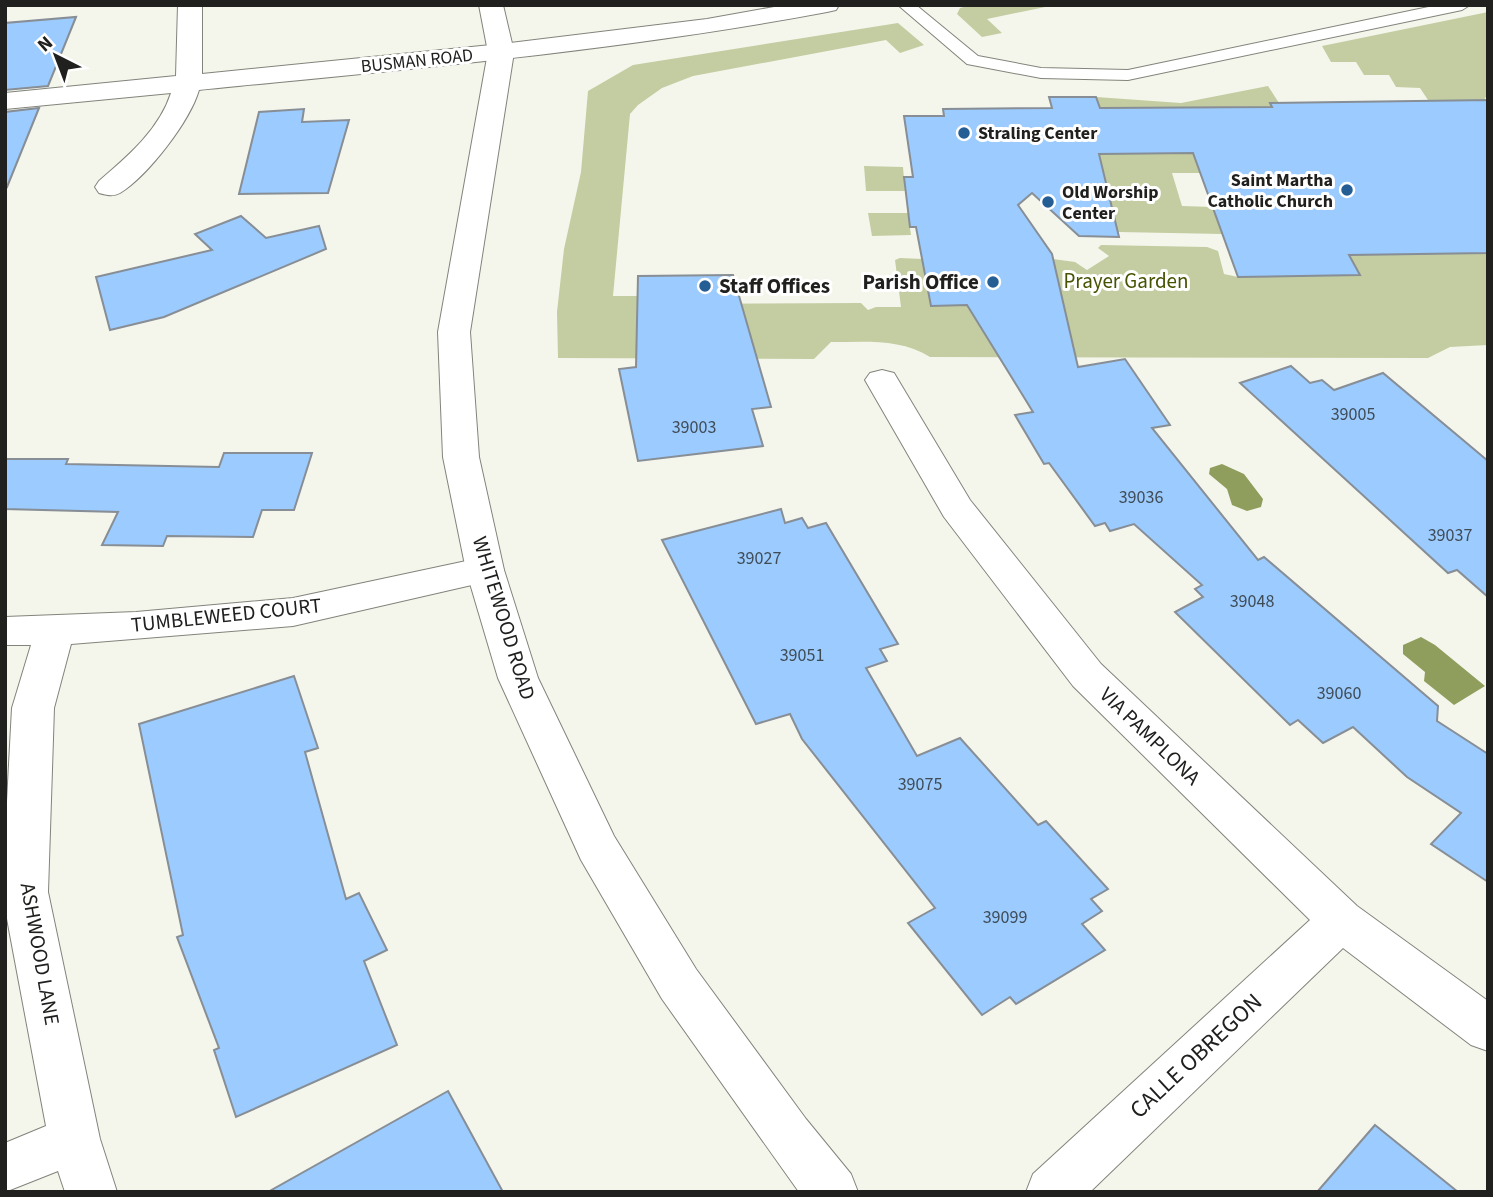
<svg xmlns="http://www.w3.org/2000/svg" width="1493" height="1197" viewBox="0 0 1493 1197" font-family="'Source Sans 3',sans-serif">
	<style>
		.green { fill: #c3cda1 }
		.water { fill: #909e5d }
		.building { fill: #9bcbff; stroke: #878e95; stroke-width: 2 }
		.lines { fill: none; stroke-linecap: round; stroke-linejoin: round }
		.lane-casing { stroke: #82847b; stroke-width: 2 }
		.street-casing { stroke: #82847b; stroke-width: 2 }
		.secondary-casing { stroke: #82847b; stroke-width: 2 }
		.lane { fill: #fff; fill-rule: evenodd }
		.street { fill: #fff; fill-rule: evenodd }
		.secondary { fill: #fff; fill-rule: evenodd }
		.poi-dot { fill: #255d95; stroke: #fff; stroke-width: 2.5 }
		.labels { text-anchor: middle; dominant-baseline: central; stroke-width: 6; stroke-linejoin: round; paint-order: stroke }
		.far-street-label { font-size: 18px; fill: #20211e; stroke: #fff }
		.far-poi-label { font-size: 18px; font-weight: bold; fill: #20211e; stroke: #fff; text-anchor: start }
		.number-label { font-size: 18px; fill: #3f4c56 }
		.park-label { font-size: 21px; fill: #475202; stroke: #fff }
		.poi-label { font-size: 21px; font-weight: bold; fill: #20211e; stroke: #fff; text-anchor: end }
		.street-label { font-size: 21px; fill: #20211e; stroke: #fff }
		.near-street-label { font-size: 24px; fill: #20211e; stroke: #fff }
	</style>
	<rect width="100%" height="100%" fill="#f4f6ec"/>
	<g class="green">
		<polygon points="972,5 1055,5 987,19 1002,33 982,37 957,14 960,8"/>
		<polygon points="1488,12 1488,94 1478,108 1434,109 1420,88 1396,87 1389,75 1364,75 1356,62 1331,62 1322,46"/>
		<path d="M 898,23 L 924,45 L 900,53 L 886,40 L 693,76 L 662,88 L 638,105 L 630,114 L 613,296 L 637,296 L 637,304 L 861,303 L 868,310 L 876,307 L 901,307 L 895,260 L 900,258 L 923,259 L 931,306 L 1063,304 L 1053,259 L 1075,262 L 1087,270 L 1109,256 L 1098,248 L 1101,245 L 1207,247 L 1218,251 L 1224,274 L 1238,277 L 1359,275 L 1349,255 L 1488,253 L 1488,345 L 1450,347 L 1428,358 L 930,357 C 900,338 865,342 831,342 L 814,359 L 558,358 L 557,312 L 564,249 L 581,172 L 588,91 L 633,65 Z"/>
		<polygon points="1268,86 1279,103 1270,103 1272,107 1200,173 1172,173 1182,206 1213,207 1223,234 1118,232 1104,173 1069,172 1065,154 1107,132 1096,97 1181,103"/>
		<polygon points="864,166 903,167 905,191 866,191"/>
		<polygon points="868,213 908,213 911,235 872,236"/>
	</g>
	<g class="water">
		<polygon points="1222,464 1244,474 1263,499 1261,507 1247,511 1232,505 1227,489 1209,474 1210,468"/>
		<polygon points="1421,637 1435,645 1485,686 1454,705 1424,681 1425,672 1403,654 1403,645"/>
	</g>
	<g class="building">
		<polygon points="76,17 48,86 5,90 5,23"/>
		<polygon points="1049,97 1096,97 1100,108 1272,107 1270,103 1488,100 1488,253 1349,255 1360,275 1238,277 1193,153 1099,154 1119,237 1079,236 1032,193 1018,205 1052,254 1078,367 1125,359 1170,425 1152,428 1258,560 1264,557 1438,706 1437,721 1488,754 1488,882 1431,844 1461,813 1407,777 1353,727 1323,743 1298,720 1290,725 1175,612 1203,597 1195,589 1202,585 1134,524 1110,531 1105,523 1095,526 1049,463 1044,464 1015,415 1033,412 967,305 931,306 916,227 910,227 904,177 913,177 904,116 944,116 943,109 1052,108"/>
		<polygon points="39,108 7,187 5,186 5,112"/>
		<polygon points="304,109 302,122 349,120 328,193 239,194 259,112"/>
		<polygon points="241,216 266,238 319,226 326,249 164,317 110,330 96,277 212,250 195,234"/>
		<polygon points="733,275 771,407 752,409 763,446 638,461 619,369 636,367 638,276"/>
		<polygon points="1291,366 1310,383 1322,380 1334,390 1383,373 1488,461 1488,597 1457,570 1448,573 1240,383"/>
		<polygon points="224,453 312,453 294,510 262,510 253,537 167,536 163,546 102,545 118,512 5,509 5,459 68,459 66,464 219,467"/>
		<polygon points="781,509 785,523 802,518 808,528 826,523 898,644 880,649 887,661 866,668 917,756 960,738 1038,825 1046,821 1108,889 1091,899 1102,911 1082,924 1105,950 1016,1004 1010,997 982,1015 908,923 935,908 802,739 790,714 756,724 662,540"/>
		<polygon points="294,676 318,748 305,752 346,899 359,893 387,950 364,961 397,1045 236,1117 214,1050 219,1048 177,937 183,935 139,724"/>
		<polygon points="448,1091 503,1192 268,1192"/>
		<polygon points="1375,1125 1458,1192 1317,1192"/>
	</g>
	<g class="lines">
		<g class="lane-casing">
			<polygon id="lane" points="898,5 916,5 978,56 1041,68 1128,70 1438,5 1470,5 1462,10 1128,80 1041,78 967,64"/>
		</g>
		<g class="street-casing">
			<g id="street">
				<path d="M 178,5 L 202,5 L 202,74 L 501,44 L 707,19 L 785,5 L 839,5 L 836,10 L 827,12 C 619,51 409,69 199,90 C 190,121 148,176 120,193 C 113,197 106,195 99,193 L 95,187 L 99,181 C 128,156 159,130 171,93 L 5,109 L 5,93 L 176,76 Z"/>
				<polygon points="882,370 894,373 970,500 1101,664 1357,906 1488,1001 1488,1051 1471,1045 1343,948 1090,1192 1026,1192 1033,1174 1310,920 1073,686 944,517 865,380 870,373"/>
				<polygon points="485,557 498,561 504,570 498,579 293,626 71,644 54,708 48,892 100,1139 117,1192 65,1192 58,1171 5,1192 5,1143 46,1126 5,908 5,839 12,708 31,645 5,645 5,617 136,612 293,598"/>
			</g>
		</g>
		<g class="secondary-casing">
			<polygon id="secondary" points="479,5 503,5 514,52 470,332 479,457 504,570 538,678 614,836 696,969 806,1119 851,1174 858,1192 799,1192 662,999 581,860 498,678 466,570 443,457 438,332 488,52"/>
		</g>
		<use href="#lane" class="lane"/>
		<use href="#street" class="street"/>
		<use href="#secondary" class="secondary"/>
	</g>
	<g class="poi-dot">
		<circle cx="964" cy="133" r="7"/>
		<circle cx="1347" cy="190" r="7"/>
		<circle cx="1048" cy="202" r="7"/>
		<circle cx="993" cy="282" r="7"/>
		<circle cx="705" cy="286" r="7"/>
	</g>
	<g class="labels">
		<g class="far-street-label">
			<text transform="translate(417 61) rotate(-6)">BUSMAN ROAD</text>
		</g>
		<g class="far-poi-label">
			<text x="978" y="133">Straling Center</text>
			<text x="1333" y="180" text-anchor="end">Saint Martha<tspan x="1333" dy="21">Catholic Church</tspan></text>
			<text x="1062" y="192">Old Worship<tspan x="1062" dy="21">Center</tspan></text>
		</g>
		<g class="number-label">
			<text x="1353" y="414">39005</text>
			<text x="694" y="427">39003</text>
			<text x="1141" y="497">39036</text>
			<text x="1450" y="535">39037</text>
			<text x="759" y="558">39027</text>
			<text x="1252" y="601">39048</text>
			<text x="802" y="655">39051</text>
			<text x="1339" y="693">39060</text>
			<text x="920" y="784">39075</text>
			<text x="1005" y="917">39099</text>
		</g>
		<g class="park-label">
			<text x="1126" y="281">Prayer Garden</text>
		</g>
		<g class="poi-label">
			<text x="979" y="282">Parish Office</text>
			<text x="719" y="286" text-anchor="start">Staff Offices</text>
		</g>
		<g class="street-label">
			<text transform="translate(226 615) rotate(-6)">TUMBLEWEED COURT</text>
			<text transform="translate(504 618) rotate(73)">WHITEWOOD ROAD</text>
			<text transform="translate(1150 736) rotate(44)">VIA PAMPLONA</text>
			<text transform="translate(40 954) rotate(80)">ASHWOOD LANE</text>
		</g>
		<g class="near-street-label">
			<text transform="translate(1196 1056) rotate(-43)">CALLE OBREGON</text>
		</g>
	</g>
	<rect width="1493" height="1197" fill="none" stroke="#20211e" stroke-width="14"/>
	<g transform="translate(56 56) rotate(318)" stroke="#ffffff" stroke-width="5" paint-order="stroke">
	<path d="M0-5L12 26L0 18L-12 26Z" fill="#20211e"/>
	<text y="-10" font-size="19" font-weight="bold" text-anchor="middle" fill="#20211e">N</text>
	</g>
</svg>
